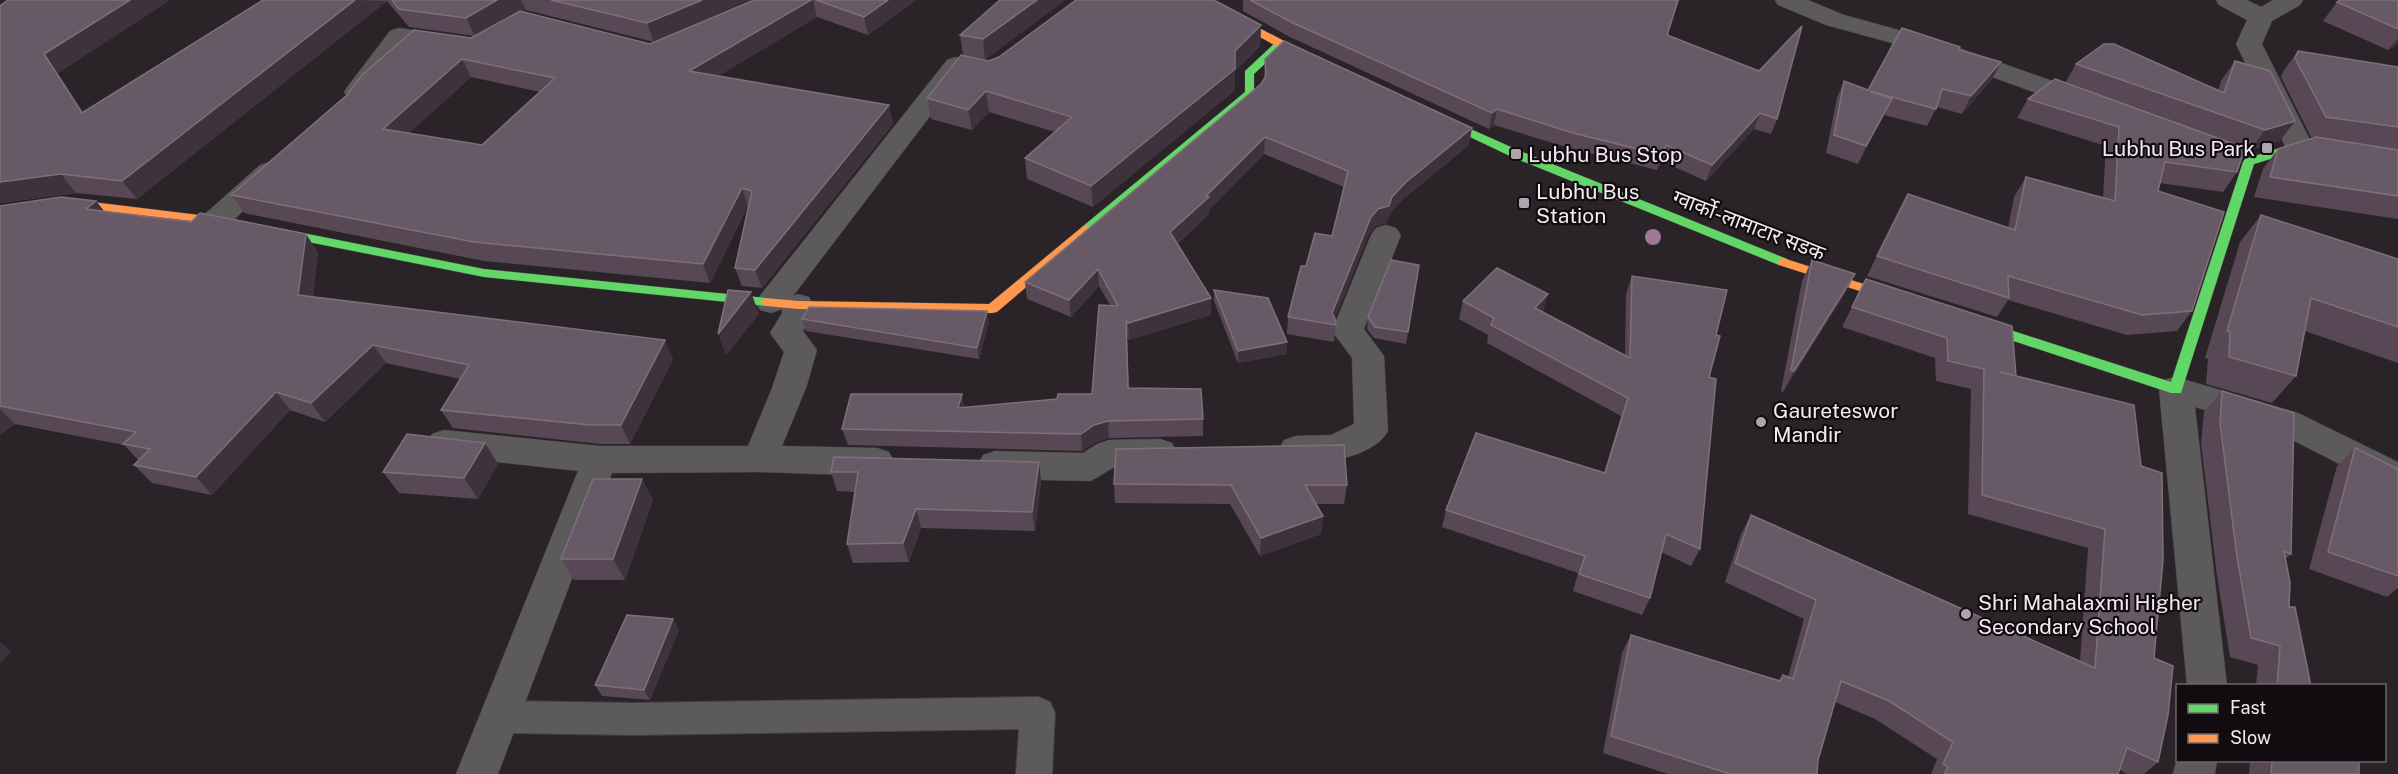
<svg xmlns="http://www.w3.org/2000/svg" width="2398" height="774" viewBox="0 0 2398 774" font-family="'Public Sans','Noto Sans Devanagari',sans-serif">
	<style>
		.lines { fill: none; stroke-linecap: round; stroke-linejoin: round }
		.lane-casing { stroke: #454144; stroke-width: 2 }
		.street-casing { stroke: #454144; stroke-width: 1 }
		.fast-casing { stroke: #454144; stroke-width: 1 }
		.slow-casing { stroke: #454144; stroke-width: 1 }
		.lane { fill: #5c5a5b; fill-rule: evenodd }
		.street { fill: #5c5a5b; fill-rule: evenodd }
		.fast { fill: #63d668; fill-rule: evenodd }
		.slow { fill: #ff974d; fill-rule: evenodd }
		.tree { fill: #9e7895 }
		.wall { fill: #584755; fill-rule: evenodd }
		.shaded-wall { fill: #3e323c }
		.building { fill: #685966; stroke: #7e707b; stroke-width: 1.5; fill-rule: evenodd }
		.poi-dot { fill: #ada5ab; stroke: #120c10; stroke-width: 2 }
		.labels { text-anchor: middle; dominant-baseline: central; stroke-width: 4.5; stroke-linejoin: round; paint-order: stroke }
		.poi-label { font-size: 21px; fill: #f3ebf1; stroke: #120c10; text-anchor: start }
		.street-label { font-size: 21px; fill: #f3ebf1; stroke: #120c10 }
	</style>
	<rect width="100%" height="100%" fill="#2a2429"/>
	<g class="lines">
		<g class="lane-casing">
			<polygon id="lane" points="1038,697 1050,702 1055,713 1052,774 1016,774 1019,729 633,735 501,733 489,728 484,717 489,706 501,701 633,703"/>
		</g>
		<g class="street-casing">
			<g id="street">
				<polygon points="1775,0 1808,0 1844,15 1939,41 2095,96 2099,102 2095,108 2086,110 2077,108 1921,51 1826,25 1778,5"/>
				<polygon points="2216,0 2247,0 2261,7 2273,0 2303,0 2300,5 2272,21 2262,44 2313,146 2309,152 2299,155 2289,152 2285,146 2236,44 2247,20 2219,5"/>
				<polygon points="399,28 460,37 464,42 460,47 451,50 406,44 366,98 357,100 348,98 344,92 348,86 390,31"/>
				<path d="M 956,57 L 965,60 L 969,65 L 793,296 L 798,294 L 809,297 C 817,311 811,319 803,331 L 817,350 L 806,388 L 782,446 L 877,448 L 889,452 L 894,462 L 889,472 L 877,476 L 759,472 L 612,473 L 498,774 L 456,774 L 578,471 L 444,456 L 432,452 L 427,443 L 432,434 L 444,430 L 600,446 L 748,446 L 772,388 L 784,352 L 770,333 L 782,313 L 782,309 L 771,313 L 760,310 L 755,302 L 947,60 Z"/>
				<polygon points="270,162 280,165 284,171 280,177 226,227 216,230 206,227 201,220 206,213 260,165"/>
				<path d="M 1386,225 L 1396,228 L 1401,235 L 1364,329 L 1384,356 L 1388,431 C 1373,459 1312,468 1284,458 L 1279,449 L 1284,440 L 1296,436 L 1331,435 L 1354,424 L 1352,358 L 1332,331 L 1371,235 L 1376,228 Z"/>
				<polygon points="2176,377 2298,413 2398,462 2398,492 2386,488 2275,431 2195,407 2227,686 2187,686 2159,389 2164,380"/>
				<path d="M 1160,439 L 1172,443 L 1177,452 L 1172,461 C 1155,467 1127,462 1115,467 C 1106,471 1100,477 1090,481 L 995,479 L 983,475 L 978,465 L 983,455 L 995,451 L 1083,453 L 1097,444 L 1109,440 Z"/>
				<polygon points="2178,755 2178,760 2217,760 2215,774 2173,774"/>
			</g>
		</g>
		<g class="fast-casing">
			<g id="fast">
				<polygon points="1280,41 1284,42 1284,46 1254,74 1254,95 1090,233 1082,233 1080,230 1082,227 1245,92 1245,71 1276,42"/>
				<polygon points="1430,111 1520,151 1787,259 1789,262 1787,265 1779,265 1512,157 1426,116 1426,112"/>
				<polygon points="2299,142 2398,157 2398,165 2300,150 2254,164 2181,393 2171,393 1965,325 1964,322 1970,317 2171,382 2243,162 2245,159"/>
				<polygon points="232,219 484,269 766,298 772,302 766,306 484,277 228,226 226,223 228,220"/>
			</g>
		</g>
		<g class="slow-casing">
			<g id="slow">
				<polygon points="1194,0 1206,0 1326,63 1321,66 1317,65 1276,46"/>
				<polygon points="76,200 232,219 238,223 232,227 76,208 0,219 0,211"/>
				<polygon points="1086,226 1090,227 1092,230 1090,233 997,312 992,313 798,309 766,306 760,302 766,298 798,301 989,304 1082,227"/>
				<polygon points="1783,258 1907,298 1909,301 1903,305 1779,265 1777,262"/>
			</g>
		</g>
		<use href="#lane" class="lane"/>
		<use href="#street" class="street"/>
		<use href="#fast" class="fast"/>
		<use href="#slow" class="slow"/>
	</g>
	<circle class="tree" cx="1653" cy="237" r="8"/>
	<g class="wall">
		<polygon points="8,0 170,0 58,73 83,112 263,0 749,0 654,42 526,10 515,12 475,36 409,27 387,1 137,199 76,193 0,203"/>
		<path d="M 754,0 L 916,0 L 868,35 L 817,17 L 718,76 L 889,105 L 893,124 L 762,288 L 742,286 L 735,268 L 749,207 L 748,206 L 710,283 L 484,261 L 244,213 L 231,195 L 347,95 L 471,38 L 650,44 ZM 471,77 L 540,92 L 482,145 L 409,133 Z"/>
		<polygon points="1000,0 985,60 963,55 960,35"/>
		<polygon points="1243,0 1679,0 1668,35 1777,119 1771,134 1754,129 1706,181 1661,161 1657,170 1569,148 1494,125 1489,129 1290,37 1243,11"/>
		<polygon points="2398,0 2398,44 2388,50 2323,21 2337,2"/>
		<polygon points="1261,25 1260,46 1235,71 1235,90 1093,207 1027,179 1025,158 1055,132 989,112 972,130 931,119 927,98 988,61"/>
		<polygon points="1959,50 2001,62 1992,79 1962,114 1937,107 1927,126 1884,115 1858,164 1826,153 1837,98 1844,81 1868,90"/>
		<polygon points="2298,51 2398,67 2398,150 2311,137 2281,77 2284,70"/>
		<polygon points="1265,59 1469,145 1402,200 1390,214 1386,223 1375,226 1369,234 1335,318 1336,321 1334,342 1287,334 1288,317 1306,266 1332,236 1344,187 1264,154 1209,210 1209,214 1177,244 1211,298 1211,315 1129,340 1127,337 1129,388 1203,419 1203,436 1109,438 1096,442 1082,451 848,445 842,429 965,407 1057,399 1092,394 1110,305 1099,286 1071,317 1027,299 1025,282 1261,84 1264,79"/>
		<polygon points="2235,61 2280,141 2250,150 2245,149 2237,172 2223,192 2160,183 2158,191 2192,311 2177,331 2127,335 2008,300 1997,317 1867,276 1898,213 2008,228 2014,197 2026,177 2103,198 2106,146 2017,118 2028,99 2065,83 2076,64 2218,91 2221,81"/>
		<polygon points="2278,149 2398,150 2398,219 2254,197 2263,169"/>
		<polygon points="96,201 104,211 306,234 318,253 313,297 673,359 630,444 600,444 453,428 441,410 460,379 386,363 325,422 290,410 212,495 152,483 134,465 139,461 124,445 15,424 0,435 0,206"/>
		<polygon points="2261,215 2398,259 2398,363 2305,331 2296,376 2272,403 2206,384 2208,359 2205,358 2240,242"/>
		<polygon points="1812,260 1855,274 1844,295 1783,392 1781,391 1802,281"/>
		<polygon points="1419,265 1406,344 1374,338 1367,329 1368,317"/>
		<polygon points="1632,276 1716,335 1709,377 1700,549 1691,566 1661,552 1650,598 1642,615 1573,591 1578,573 1442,527 1446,510 1604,473 1621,416 1487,343 1488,335 1459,319 1463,301 1543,312 1625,355 1626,294"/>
		<polygon points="1866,279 2016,376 2134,405 2154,658 2158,762 2144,774 2127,774 2120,770 2118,774 1931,774 1937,759 1875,719 1835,702 1818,760 1817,774 1668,774 1603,753 1622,653 1631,635 1779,680 1783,675 1788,677 1804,619 1725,582 1741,534 1751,515 2080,661 2088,548 1968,514 1971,389 1936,381 1935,358 1842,327"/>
		<polygon points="1214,290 1287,342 1287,354 1238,363 1214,301"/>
		<polygon points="802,319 989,322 979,359 806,331"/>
		<polygon points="2222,391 2291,554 2285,559 2289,607 2311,686 2256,686 2258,665 2230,657 2217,576 2201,443 2204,412"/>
		<polygon points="485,443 498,464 478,499 399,493 383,472"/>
		<polygon points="2355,448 2398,469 2398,588 2387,597 2309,569 2337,466"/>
		<polygon points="1039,462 1041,482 1035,531 921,528 909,562 853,563 847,544 855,492 837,491 831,472"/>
		<polygon points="1114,484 1347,485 1344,504 1317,504 1323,516 1321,534 1260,556 1230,504 1115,503"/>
		<polygon points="653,500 625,580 574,580 561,559"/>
		<polygon points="673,619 679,630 650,700 602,696 595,685"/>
		<polygon points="2250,760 2359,760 2359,774 2249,774"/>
	</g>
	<g class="shaded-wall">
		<polygon points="130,0 170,0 58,73 96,132 82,113 44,54"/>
		<polygon points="355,0 387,1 137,199 122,181"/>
		<polygon points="497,0 521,0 526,10 515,12 475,36 466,18"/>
		<polygon points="702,0 749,0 654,42 647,23"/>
		<polygon points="811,0 813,0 817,17 695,90 689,71"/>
		<polygon points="888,0 916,0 868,35 864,17"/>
		<polygon points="1037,0 1066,0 985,60 983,39"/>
		<polygon points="1261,25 1260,46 1235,71 1235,90 1093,207 1091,186"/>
		<polygon points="2398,38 2398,44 2388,50"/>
		<polygon points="462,59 471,77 393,148 383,129"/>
		<polygon points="2001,62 1992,79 1962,114 1971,96"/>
		<polygon points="986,91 989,112 972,130 968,110"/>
		<polygon points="1892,99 1883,117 1858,164 1866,146"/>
		<polygon points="889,105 893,124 762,288 755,270"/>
		<polygon points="1497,109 1494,125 1489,129 1492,113"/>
		<polygon points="1760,113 1754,129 1706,181 1712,165"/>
		<polygon points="2295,121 2280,141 2250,150 2265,130"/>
		<polygon points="1472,128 1469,145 1402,200 1390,214 1386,223 1375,226 1369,234 1332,325 1332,313 1371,217 1378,209 1392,197 1405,183"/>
		<polygon points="1265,137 1264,154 1209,210 1209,214 1170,249 1170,232"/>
		<polygon points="61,174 76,193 0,203 0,182"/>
		<polygon points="742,188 748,206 710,283 703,264"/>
		<polygon points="96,201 111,220 86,209"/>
		<polygon points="306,234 318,253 311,313 298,295"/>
		<polygon points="1098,269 1099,286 1071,317 1069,300"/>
		<polygon points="1855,274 1844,295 1783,392 1794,371"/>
		<polygon points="751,292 759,314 726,356 718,334"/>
		<polygon points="1548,294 1543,312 1530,326 1535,308"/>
		<polygon points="1211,298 1211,315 1129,340 1128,323"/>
		<polygon points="987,311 989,322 979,359 977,348"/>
		<polygon points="665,340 673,359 630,444 621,425"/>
		<polygon points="1287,342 1287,354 1238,363 1238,351"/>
		<polygon points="373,345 386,363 325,422 311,403"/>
		<polygon points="276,392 290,410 212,495 196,477"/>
		<polygon points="962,394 965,411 958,408"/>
		<polygon points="0,409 15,424 0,435"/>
		<polygon points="1108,421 1109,438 1096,442 1082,451 1081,434 1094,425"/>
		<polygon points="485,443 498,464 478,499 464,478"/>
		<polygon points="1039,462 1041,482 1035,531 1032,512"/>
		<polygon points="642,479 653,500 625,580 613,559"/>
		<polygon points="916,509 921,528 909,562 903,543"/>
		<polygon points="1323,516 1321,534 1260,556 1261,538"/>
		<polygon points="673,619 679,630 650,700 644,690"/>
		<polygon points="0,642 11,651 0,664"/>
	</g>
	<g class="building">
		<polygon points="8,0 130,0 44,54 82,113 263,0 355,0 122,181 61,174 0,182 0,6"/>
		<polygon points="392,0 497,0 466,18 399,9"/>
		<polygon points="551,0 702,0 647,23"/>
		<path d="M 754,0 L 811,0 L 689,71 L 889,105 L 755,270 L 735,268 L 752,191 L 742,188 L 703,264 L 474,242 L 231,195 L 347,95 L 362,75 L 414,30 L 471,38 L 520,11 L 650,44 ZM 462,59 L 555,78 L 482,145 L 383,129 Z"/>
		<polygon points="816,0 888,0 864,17"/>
		<polygon points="1000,0 1037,0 983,39 960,35"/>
		<polygon points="1076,0 1214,0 1261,25 1235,51 1235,69 1091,186 1025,158 1072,117 986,91 968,110 927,98 961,55 988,61 999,57"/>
		<polygon points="1250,0 1678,0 1667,35 1759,71 1802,26 1777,119 1760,113 1712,165 1666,145 1662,155 1573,133 1497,109 1492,113 1291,22"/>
		<polygon points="2340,0 2398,0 2398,29 2337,2"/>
		<polygon points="1902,28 1960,47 1959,50 2001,62 1971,96 1942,89 1936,109 1870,91 1892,99 1866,146 1834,135 1844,81 1868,90"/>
		<polygon points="1284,41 1472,128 1405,183 1392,197 1389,206 1378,209 1371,217 1332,313 1336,321 1335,325 1288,317 1301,266 1306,266 1315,233 1332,236 1348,171 1265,137 1206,196 1209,197 1170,232 1211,298 1128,323 1126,320 1128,388 1201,389 1203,419 1108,421 1094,425 1081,434 842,429 851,394 962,394 958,408 1057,399 1058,394 1092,394 1099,305 1118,306 1098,269 1069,300 1025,282 1261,84 1266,76 1265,59"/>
		<polygon points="2104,44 2114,44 2224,93 2235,61 2270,71 2295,121 2265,130 2076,64"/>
		<polygon points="2298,51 2398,67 2398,127 2326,117 2295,58"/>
		<polygon points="2055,79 2245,148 2237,172 2165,162 2158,191 2224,212 2192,311 2142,315 2008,276 2009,298 1877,256 1908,194 2015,230 2026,177 2115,201 2119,127 2028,99"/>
		<polygon points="2316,137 2398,150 2398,196 2270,177 2278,149"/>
		<polygon points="61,197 96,201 86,209 191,222 200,213 306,234 298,295 665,340 621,425 590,425 441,410 469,365 373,345 311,403 276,392 196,477 134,465 150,449 123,444 136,432 0,406 0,206"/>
		<polygon points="2261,215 2398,259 2398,327 2311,298 2296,376 2229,357 2230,332 2227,331"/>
		<polygon points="1391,260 1419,265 1408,332 1375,327 1368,317"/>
		<polygon points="1812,260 1855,274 1794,371 1791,370"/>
		<polygon points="1497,268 1548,294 1535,308 1630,358 1632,276 1727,290 1716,335 1720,336 1709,377 1716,379 1700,549 1666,534 1650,598 1579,574 1585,556 1446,510 1476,433 1605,473 1628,398 1491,325 1494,318 1463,301"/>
		<polygon points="1866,279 2012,326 2016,376 2000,372 2134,405 2141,466 2162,473 2163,560 2154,658 2173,666 2168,715 2158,762 2127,748 2118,774 1944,774 1948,767 1943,764 1953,742 1889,701 1841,681 1818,760 1817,774 1730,774 1611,736 1631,635 1780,681 1783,675 1793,679 1816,600 1735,563 1751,515 2095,668 2105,529 1982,495 1984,369 1948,361 1947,338 1852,307"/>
		<polygon points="728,290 751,292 718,334"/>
		<polygon points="1214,290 1268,298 1287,342 1238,351"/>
		<polygon points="809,307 987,311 977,348 802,319"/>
		<polygon points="2222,391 2294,413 2291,554 2284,551 2290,583 2289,607 2295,607 2311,686 2277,686 2280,646 2251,638 2237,557 2220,423"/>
		<polygon points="407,434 485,443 464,478 383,472"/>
		<polygon points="1344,445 1347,485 1305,485 1323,516 1261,538 1231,485 1114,484 1116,449"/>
		<polygon points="2355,448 2398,469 2398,576 2328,552"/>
		<polygon points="834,457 1039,462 1032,512 916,509 903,543 847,544 858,472 831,472"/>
		<polygon points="593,479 642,479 613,559 561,559"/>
		<polygon points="627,615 673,619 644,690 595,685"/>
		<polygon points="2272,760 2359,760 2359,774 2271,774"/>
	</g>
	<g class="poi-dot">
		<rect x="2261" y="142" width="12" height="12" rx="3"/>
		<rect x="1510" y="148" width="12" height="12" rx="3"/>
		<rect x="1518" y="197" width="12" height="12" rx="3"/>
		<circle cx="1761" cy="422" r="6"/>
		<circle cx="1966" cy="614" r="6"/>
	</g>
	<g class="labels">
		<g class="poi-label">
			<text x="2255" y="148" text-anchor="end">Lubhu Bus Park</text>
			<text x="1528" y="154">Lubhu Bus Stop</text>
			<text x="1536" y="191">Lubhu Bus<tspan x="1536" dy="24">Station</tspan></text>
			<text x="1773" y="410">Gaureteswor<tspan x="1773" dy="24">Mandir</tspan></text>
			<text x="1978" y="602">Shri Mahalaxmi Higher<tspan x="1978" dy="24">Secondary School</tspan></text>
		</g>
		<g class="street-label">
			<text transform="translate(1749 225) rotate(21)">ग्वार्को-लामाटार सडक</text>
		</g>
	</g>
	<rect x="2176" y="684" width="210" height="78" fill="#120c10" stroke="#6c656a" stroke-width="1.5"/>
	<rect x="2188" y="704" width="30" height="9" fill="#63d668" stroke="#6c656a" stroke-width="1.5"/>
	<text x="2230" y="714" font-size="18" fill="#f3ebf1">Fast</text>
	<rect x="2188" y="734" width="30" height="9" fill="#ff974d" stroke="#6c656a" stroke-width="1.5"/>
	<text x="2230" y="744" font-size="18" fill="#f3ebf1">Slow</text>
</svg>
